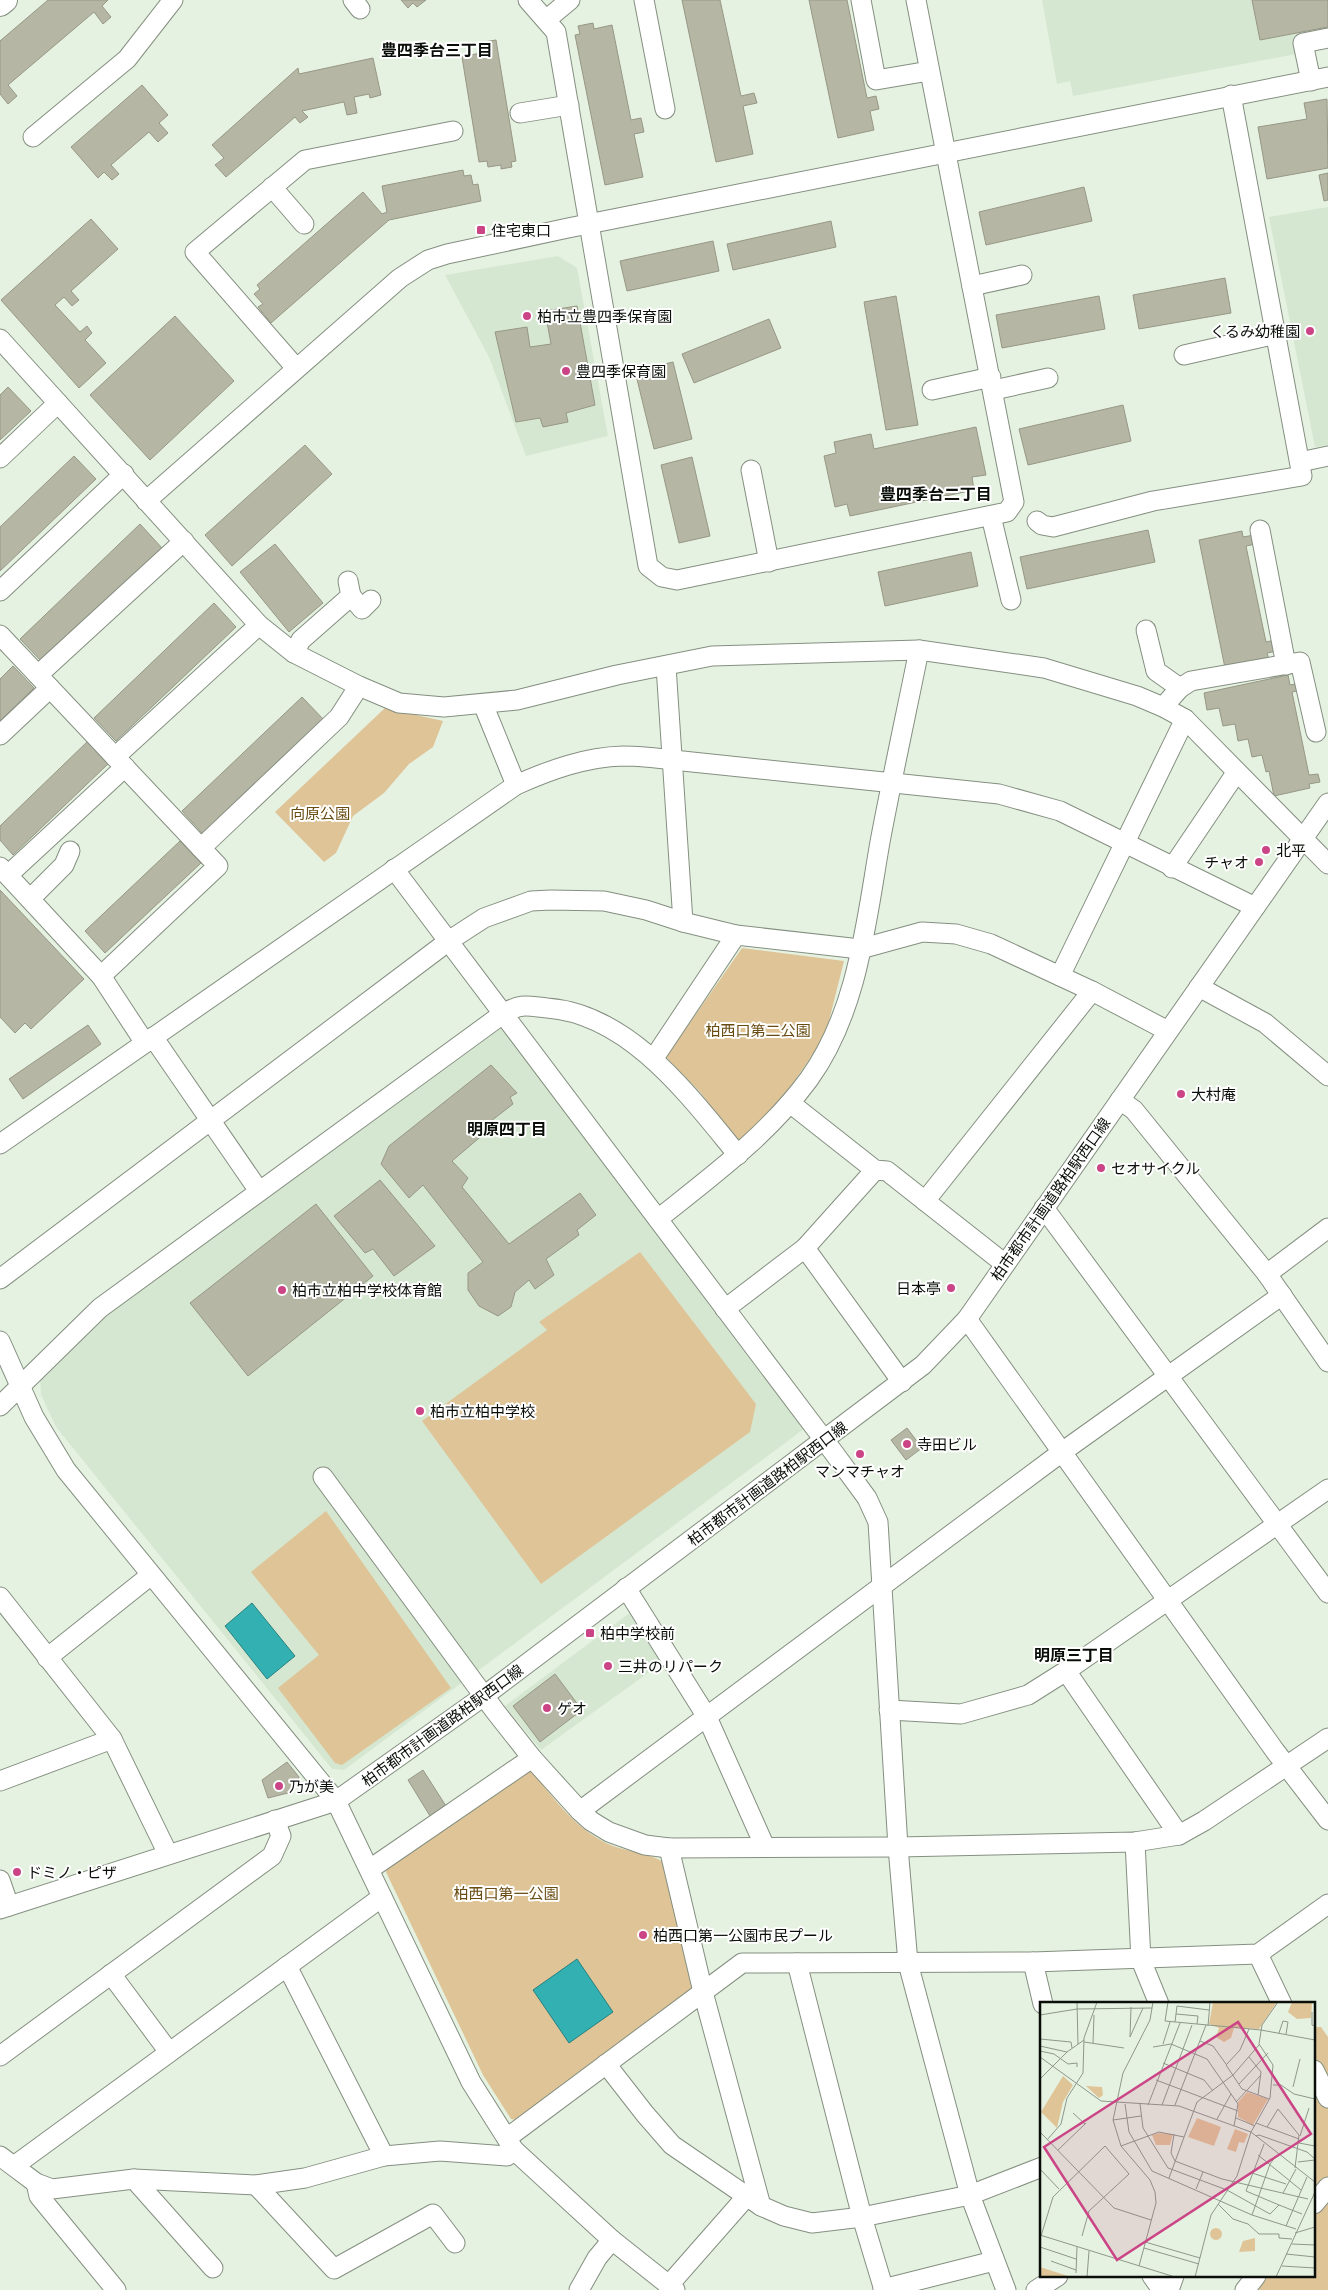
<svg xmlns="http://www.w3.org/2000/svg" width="1328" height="2290" viewBox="0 0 1328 2290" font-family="'Exo 2','Noto Sans JP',sans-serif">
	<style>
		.built { fill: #d5e7d0 }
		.green { fill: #dfc497 }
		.water { fill: #33b1b2; stroke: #27807f }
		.building { fill: #b5b6a3; stroke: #979785 }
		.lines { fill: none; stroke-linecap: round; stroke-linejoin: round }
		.minor-casing { stroke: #848f80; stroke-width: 21 }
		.major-casing { stroke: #848f80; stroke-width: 26 }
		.minor { stroke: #fff; stroke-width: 19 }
		.major { stroke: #fff; stroke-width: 24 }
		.poi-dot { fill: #cb4586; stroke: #fff; stroke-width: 2 }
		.labels { text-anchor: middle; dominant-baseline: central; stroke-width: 4; stroke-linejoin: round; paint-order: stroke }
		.poi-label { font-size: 15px; fill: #0a0e09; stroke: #fff; text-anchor: start }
		.park-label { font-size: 15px; fill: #694c12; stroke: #fff }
		.street-label { font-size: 15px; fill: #0a0e09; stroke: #fff }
		.neighbourhood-label { font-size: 16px; font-weight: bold; fill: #0a0e09; stroke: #fff }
		.inset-road { fill: none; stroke: #8e978b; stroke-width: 1 }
		.view { fill: #cb4586; fill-opacity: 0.15; stroke: #cb4586; stroke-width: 2.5 }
		.inset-edge { fill: none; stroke: #0a0e09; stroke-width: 2.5 }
	</style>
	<rect width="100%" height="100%" fill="#e6f2e1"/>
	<g class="built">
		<polygon points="1042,0 1328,0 1328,48 1073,96 1070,81 1057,84"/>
		<polygon points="1328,207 1328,445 1315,447 1269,217"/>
		<polygon points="558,256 577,268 608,436 526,456 489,357 445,275"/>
		<polygon points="495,1026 505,1027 804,1429 344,1770 332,1769 56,1427 41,1395 40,1379 105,1315"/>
		<polygon points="635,1609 666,1660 541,1750 505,1706"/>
	</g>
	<g class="green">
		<polygon points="385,708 443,721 433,747 409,764 384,793 353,816 336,853 324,862 275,812"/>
		<polygon points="742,948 844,961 825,1037 784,1096 740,1143 700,1092 666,1057"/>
		<polygon points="640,1252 756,1404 750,1432 541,1584 422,1421 547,1330 539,1322"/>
		<polygon points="326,1511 451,1688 342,1765 335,1763 278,1688 319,1655 251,1572"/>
		<path d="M 524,1771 L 532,1772 C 556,1801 578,1832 613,1846 C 629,1852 656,1854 667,1865 L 696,1985 L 693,1992 L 517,2120 L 511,2119 L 483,2075 L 386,1872 L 388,1863 Z"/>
		<polygon points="1314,2027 1321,2027 1328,2037 1328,2290 1258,2290 1268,2276 1314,2276"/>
	</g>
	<g class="water">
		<polygon points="252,1603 295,1656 267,1679 225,1626"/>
		<polygon points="577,1959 613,2012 569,2043 533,1990"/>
	</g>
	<g class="building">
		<polygon points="48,0 108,0 102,6 111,17 103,24 94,12 8,85 17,96 8,104 0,94 0,41"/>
		<polygon points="401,0 426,0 417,7 413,3 408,8"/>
		<polygon points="682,0 720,0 741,96 754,93 757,103 743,106 753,154 716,162"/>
		<polygon points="809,0 847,0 867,98 876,96 879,109 870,111 874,130 838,138"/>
		<polygon points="1252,0 1328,0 1328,27 1260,40"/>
		<polygon points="593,23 594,29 612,25 631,120 641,118 644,132 634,134 643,177 605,185 575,35 580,34 578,26"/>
		<polygon points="496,40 516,161 511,162 512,167 501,169 501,165 488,167 487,161 479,162 462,57 480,53 478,43"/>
		<polygon points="373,58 381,95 370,98 369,94 354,97 357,113 347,115 344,102 302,111 308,117 300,123 295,117 226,177 215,165 224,158 212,145 298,68 299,74"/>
		<polygon points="142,85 168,115 159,123 168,133 158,142 149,132 111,165 119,174 112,180 104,172 98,178 71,147"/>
		<polygon points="1327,99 1328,168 1267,179 1258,127 1307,119 1304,103"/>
		<polygon points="463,170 464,176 471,175 473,185 478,184 481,201 389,220 271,323 258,307 263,304 254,294 260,289 257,285 363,192 382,214 387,212 382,186"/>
		<polygon points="1328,173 1328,200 1324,201 1319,175"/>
		<polygon points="1084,187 1092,221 986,245 979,212"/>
		<polygon points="91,219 118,249 71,291 79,300 72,306 64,297 55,305 80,332 87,326 92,333 85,340 106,363 79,388 1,300"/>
		<polygon points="831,221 836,247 733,270 727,244"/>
		<polygon points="713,241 719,271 627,291 620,261"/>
		<polygon points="1225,278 1231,313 1139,329 1133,295"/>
		<polygon points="896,296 918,425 886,430 864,302"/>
		<polygon points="1099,296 1105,329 1002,348 996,315"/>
		<polygon points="577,306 595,405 566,413 568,422 543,427 540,418 516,422 495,332 527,327 530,347 551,344 545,311"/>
		<polygon points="175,316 234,381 150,460 90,395"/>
		<polygon points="769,319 781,348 694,383 682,354"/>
		<polygon points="673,362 692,439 654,449 635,371"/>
		<polygon points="8,387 31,411 0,440 0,395"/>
		<polygon points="1123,405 1131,441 1028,465 1019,429"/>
		<polygon points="976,427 986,475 972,477 974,490 850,516 847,504 835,507 824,456 836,453 834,442 871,434 874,449"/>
		<polygon points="305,445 332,474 232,566 205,535"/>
		<polygon points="74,456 96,479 0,571 0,527"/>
		<polygon points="692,457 710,536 679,543 661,465"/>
		<polygon points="140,524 162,548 42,662 20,639"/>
		<polygon points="1148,530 1155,562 1027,589 1020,557"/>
		<polygon points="1242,531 1243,537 1254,535 1256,544 1246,546 1266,642 1275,640 1277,651 1267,653 1269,659 1225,668 1199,540"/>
		<polygon points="275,544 323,603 289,632 240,572"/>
		<polygon points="971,552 978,586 885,606 878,572"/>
		<polygon points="214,603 236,627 116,741 94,718"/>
		<polygon points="13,666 34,688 0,721 0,679"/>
		<polygon points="1288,675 1290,685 1300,683 1301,690 1292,692 1309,775 1318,774 1320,782 1309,784 1310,788 1274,796 1269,771 1266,772 1262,755 1252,757 1248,739 1238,741 1235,724 1223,726 1219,708 1207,710 1204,693"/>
		<polygon points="302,697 324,720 204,835 182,811"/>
		<polygon points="88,741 109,763 13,855 0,840 0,826"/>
		<polygon points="180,841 201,863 105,953 85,931"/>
		<polygon points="0,890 84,979 31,1029 25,1023 15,1033 0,1017"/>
		<polygon points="88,1025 101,1044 23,1099 9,1079"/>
		<polygon points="491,1065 517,1093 510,1097 513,1104 482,1128 485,1133 452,1161 468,1178 462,1187 509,1244 580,1193 596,1215 577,1230 579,1235 546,1259 554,1275 535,1289 529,1280 515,1292 511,1307 498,1316 479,1306 468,1290 468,1273 483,1262 423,1185 409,1198 381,1164 389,1146"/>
		<polygon points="380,1180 435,1246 394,1276 373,1249 365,1253 334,1216"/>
		<polygon points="316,1204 373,1276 248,1376 190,1303"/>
		<polygon points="907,1428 922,1448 906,1460 891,1440"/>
		<polygon points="555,1674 582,1710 540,1742 513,1706"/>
		<polygon points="287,1762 299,1777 292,1792 268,1798 262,1780"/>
		<polygon points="423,1770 446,1806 430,1816 408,1780"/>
	</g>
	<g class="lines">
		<g class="minor-casing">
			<g id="minor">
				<polyline points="353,0 360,9"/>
				<polyline points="528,0 556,32 648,566 662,577 677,580 1007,512 1014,502 916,0"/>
				<polyline points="644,0 665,109"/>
				<polyline points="861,0 876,80 929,71"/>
				<polyline points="546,20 570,0"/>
				<polyline points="1311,81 1303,43 1328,38"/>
				<polyline points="520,113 569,105"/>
				<polyline points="33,137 127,59 173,0"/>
				<polyline points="272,187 304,224"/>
				<polyline points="972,286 1022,275"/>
				<polyline points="0,339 259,625 294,653 359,686 399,703 444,707 517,700 617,675 712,656 919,650 1044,668 1137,696 1163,707 1185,719 1328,864"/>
				<polyline points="1184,355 1276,334"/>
				<polyline points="296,368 195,252 305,160 453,131"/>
				<polyline points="932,390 991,377"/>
				<polyline points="994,390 1048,378"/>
				<polyline points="0,458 58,403"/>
				<polyline points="1300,462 1328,456"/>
				<polyline points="751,470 769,562"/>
				<polyline points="146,501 400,278 428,260 447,254 568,228 1328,77"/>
				<polyline points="991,516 1011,600"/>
				<polyline points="1037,521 1042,525 1053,527 1153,501 1302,476 1231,95"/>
				<polyline points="1260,530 1286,665"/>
				<polyline points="0,591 124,474"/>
				<polyline points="351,596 362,609 371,600"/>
				<polyline points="1146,630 1156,671 1180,688"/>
				<polyline points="0,635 218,866 101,976"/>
				<polyline points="294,653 301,640 351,596 348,581"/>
				<polyline points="666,666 683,922"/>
				<polyline points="38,675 184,541"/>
				<polyline points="483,704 516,785"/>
				<polyline points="1163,707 1180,688 1191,681 1300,662 1316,732"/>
				<polyline points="0,735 50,688"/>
				<polyline points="115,757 259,625"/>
				<polyline points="201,848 339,717 359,686"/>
				<polyline points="0,867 101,976 145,1043"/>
				<polyline points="1172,868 1236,773"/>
				<polyline points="394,869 834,1453 867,1498 878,1522 898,1847 908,1963 970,2195 1006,2290"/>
				<polyline points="8,875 125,767"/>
				<polyline points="30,899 64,865 70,851"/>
				<polyline points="1060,976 1185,719"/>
				<polyline points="1199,987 1265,1023 1328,1076"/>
				<polyline points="153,1037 259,1191"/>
				<polyline points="654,1058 736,935"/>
				<polyline points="1120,1100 1134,1110 1267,1274 1328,1362"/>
				<polyline points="790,1103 875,1170 887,1171 1005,1264"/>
				<path d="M 0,1144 L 516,785 C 550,770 585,757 623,756 C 640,756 657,758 673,760 L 999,794 L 1060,811 L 1255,907"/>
				<polyline points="925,1201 1092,991"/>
				<polyline points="1044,1208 1328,1593"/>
				<path d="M 658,1219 C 712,1176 768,1135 809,1079 C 858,1011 866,922 880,842 C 892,778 906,714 919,650"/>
				<polyline points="805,1248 902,1382"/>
				<polyline points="1267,1274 1328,1228"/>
				<polyline points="0,1279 450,940 484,918 531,901 551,900 604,901 646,910 683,922 736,935 860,949 922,932 956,934 991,944 1092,991 1168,1031"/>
				<polyline points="725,1309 805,1248 875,1170"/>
				<polyline points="967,1319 1275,1751 1328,1820"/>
				<polyline points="0,1341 34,1417 66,1470 336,1801 471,2082 514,2150 612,2240 675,2290"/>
				<path d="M 0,1406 L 100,1308 L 504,1013 C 522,1003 527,1006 547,1008 C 630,1014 690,1097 738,1155"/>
				<polyline points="323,1477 495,1711 532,1758 580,1811 591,1821 609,1832 645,1845 669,1848 898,1847 1135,1842 1179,1835 1204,1821 1328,1738"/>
				<polyline points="626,1588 707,1717 765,1847"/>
				<polyline points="0,1597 112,1739 168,1854"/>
				<polyline points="47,1658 151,1575"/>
				<polyline points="1066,1671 1179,1835"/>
				<polyline points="889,1710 961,1714 1028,1695 1066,1671 1328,1489"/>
				<polyline points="0,1781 112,1739"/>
				<polyline points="580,1811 1062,1452 1282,1295"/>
				<polyline points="1135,1842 1141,1960 1159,2004"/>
				<polyline points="669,1848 703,1992 761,2206"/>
				<polyline points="370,1869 532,1758"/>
				<polyline points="0,1880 9,1906"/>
				<polyline points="0,1909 336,1801 484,1696 923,1365 967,1319 1328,803"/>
				<polyline points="1258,1954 1282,2004"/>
				<polyline points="1033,1962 1258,1954 1328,1904"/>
				<polyline points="797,1963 862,2217 884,2290"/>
				<polyline points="287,1966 384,2156"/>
				<polyline points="111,1974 169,2052"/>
				<polyline points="0,2056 272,1856 281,1836 275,1820"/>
				<polyline points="606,2064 645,2114 672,2145 761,2206 784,2216 812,2223 862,2217 970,2195 1042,2167"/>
				<polyline points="1314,2070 1328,2098"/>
				<polyline points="507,2138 742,1963 1033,1962 1043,2004"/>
				<polyline points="0,2156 36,2183 52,2189 134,2179 256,2185 305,2178 384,2156 440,2151 507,2156 514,2150"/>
				<polyline points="14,2166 382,1897"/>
				<polyline points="134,2179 213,2268"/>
				<polyline points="36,2183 39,2196 116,2290"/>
				<polyline points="256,2185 334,2269 433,2214 455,2243"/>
				<polyline points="1314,2204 1328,2187"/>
				<polyline points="1152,2276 1162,2290"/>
				<polyline points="668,2286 747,2196"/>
				<polyline points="883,2289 994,2261"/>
				<polyline points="579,2290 597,2258 612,2240"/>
				<polyline points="1036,2290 1058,2276"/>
				<polyline points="1169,2290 1174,2276"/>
				<polyline points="1245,2290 1256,2276"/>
			</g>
		</g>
		<g class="major-casing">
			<polyline id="major" points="0,4 5,0"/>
		</g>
		<use href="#minor" class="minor"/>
		<use href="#major" class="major"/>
	</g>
	<g class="poi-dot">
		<rect x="476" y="225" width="10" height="10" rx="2.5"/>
		<circle cx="527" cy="316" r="5"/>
		<circle cx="1310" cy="331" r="5"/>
		<circle cx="566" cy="371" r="5"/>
		<circle cx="1266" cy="850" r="5"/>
		<circle cx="1259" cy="862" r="5"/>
		<circle cx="1181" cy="1094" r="5"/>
		<circle cx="1101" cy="1168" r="5"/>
		<circle cx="951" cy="1288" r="5"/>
		<circle cx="282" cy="1290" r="5"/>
		<circle cx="420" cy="1411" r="5"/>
		<circle cx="907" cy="1444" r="5"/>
		<circle cx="860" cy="1454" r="5"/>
		<rect x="585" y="1628" width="10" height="10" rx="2.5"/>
		<circle cx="608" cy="1666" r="5"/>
		<circle cx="547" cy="1708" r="5"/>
		<circle cx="279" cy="1786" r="5"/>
		<circle cx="17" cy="1872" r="5"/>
		<circle cx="643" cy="1935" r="5"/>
	</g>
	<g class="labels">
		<g class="poi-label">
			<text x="491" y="230">住宅東口</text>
			<text x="537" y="316">柏市立豊四季保育園</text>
			<text x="1300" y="331" text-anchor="end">くるみ幼稚園</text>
			<text x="576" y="371">豊四季保育園</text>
			<text x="1276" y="850">北平</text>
			<text x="1249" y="862" text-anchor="end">チャオ</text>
			<text x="1191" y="1094">大村庵</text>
			<text x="1111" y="1168">セオサイクル</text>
			<text x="941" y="1288" text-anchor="end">日本亭</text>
			<text x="292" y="1290">柏市立柏中学校体育館</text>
			<text x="430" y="1411">柏市立柏中学校</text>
			<text x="917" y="1444">寺田ビル</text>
			<text x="860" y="1471" text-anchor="middle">マンマチャオ</text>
			<text x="600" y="1633">柏中学校前</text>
			<text x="618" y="1666">三井のリパーク</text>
			<text x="557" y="1708">ゲオ</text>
			<text x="289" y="1786">乃が美</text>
			<text x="27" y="1872">ドミノ・ピザ</text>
			<text x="653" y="1935">柏西口第一公園市民プール</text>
		</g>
		<g class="park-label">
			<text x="320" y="813">向原公園</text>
			<text x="758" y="1030">柏西口第二公園</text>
			<text x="506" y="1893">柏西口第一公園</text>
		</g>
		<g class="street-label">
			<text transform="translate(1050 1199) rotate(-55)">柏市都市計画道路柏駅西口線</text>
			<text transform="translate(767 1483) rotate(-37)">柏市都市計画道路柏駅西口線</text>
			<text transform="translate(442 1725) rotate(-36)">柏市都市計画道路柏駅西口線</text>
		</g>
		<g class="neighbourhood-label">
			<text x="437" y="49">豊四季台三丁目</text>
			<text x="936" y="493">豊四季台二丁目</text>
			<text x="507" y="1128">明原四丁目</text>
			<text x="1074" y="1654">明原三丁目</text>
		</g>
	</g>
	<g transform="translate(1040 2002)">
		<rect width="275" height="275" fill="#e6f2e1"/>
		<path d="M 173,0 L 237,0 L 219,27 L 194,26 L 191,36 L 184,40 L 176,35 L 179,26 L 169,22 ZM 252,0 L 272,0 L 271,16 L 257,17 L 248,10 ZM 23,74 L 33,83 L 23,100 L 17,126 L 1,110 ZM 46,84 L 62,85 L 63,93 L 59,96 ZM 207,90 L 228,97 L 213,123 L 198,115 L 198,100 ZM 157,116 L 181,125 L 174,144 L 148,135 ZM 195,127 L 208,132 L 204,141 L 199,140 L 196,150 L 187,147 ZM 119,131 L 133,132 L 130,143 L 116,143 L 112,133 ZM170 232a6 6 0 1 1 12 0a6 6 0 1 1-12 0ZM 215,236 L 215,249 L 199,250 L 203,239 ZM 0,265 L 31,275 L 0,275 Z" fill="#dfc497"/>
		<path class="inset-road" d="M 37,0 L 38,42M 128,0 L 125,19 L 221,28 L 275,38M 91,5 L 90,35 L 103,6M 272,10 L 272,23 L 275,24M 136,12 L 158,14 L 157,22M 0,13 L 37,7 L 112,6M 135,20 L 137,4 L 169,8M 168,24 L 170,0M 209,27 L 200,48 L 186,63 L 202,87 L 229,97M 239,31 L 243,19 L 248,20 L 246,32M 0,37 L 31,40 L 32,46M 160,39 L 173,44 L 186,62M 44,40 L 84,46M 53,41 L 54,13M 123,42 L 130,20M 0,44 L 27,50M 113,45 L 131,42 L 167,57 L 198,102 L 194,124M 0,49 L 14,52 L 28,62 L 37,61 L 37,65M 0,55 L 61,99 L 139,104 L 211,130 L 275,180M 209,55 L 221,70 L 218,93M 123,61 L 164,78 L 173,89M 0,77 L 27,50 L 44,38M 116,78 L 198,109M 199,82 L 228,51M 233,83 L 241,83 L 254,92 L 275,97M 253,85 L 260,57M 196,100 L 221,73M 85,102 L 89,130 L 112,169 L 212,213 L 256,227M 100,102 L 103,126 L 128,166 L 187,188 L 230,212 L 239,203 L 262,212M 108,103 L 140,21M 122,103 L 152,23M 135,103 L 166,23M 33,111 L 45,122M 196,116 L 215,124M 177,117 L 191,92M 73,118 L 101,114M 216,121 L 259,137M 227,125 L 238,107 L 259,133 L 255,166M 0,130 L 74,206 L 111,218M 134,132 L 131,151 L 135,159 L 182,177 L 268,197M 216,134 L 219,133 L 267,150 L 275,157M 260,134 L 269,106M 7,138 L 21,122 L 27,96 L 43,71 L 44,36 L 57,0M 259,141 L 275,144M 224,142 L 206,189 L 239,203M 81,144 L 119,130 L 144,135M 18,148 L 46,121M 218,153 L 261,188M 258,160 L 275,158M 0,167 L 19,187M 212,171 L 246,182M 129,176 L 157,100 L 193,73 L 219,43M 156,187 L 163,170M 243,191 L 256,167M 178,202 L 193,217 L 208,222 L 219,232 L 239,232 L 239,236 L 252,237M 212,213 L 230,162 L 237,153M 246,224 L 267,175M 255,231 L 275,225M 0,233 L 135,275M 1,234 L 13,195 L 65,144 L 89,172 L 49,209 L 42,234M 105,240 L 160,256M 252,242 L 275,243M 0,245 L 36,257M 104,246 L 159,262M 246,252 L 275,255M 11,259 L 36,268M 99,264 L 116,201 L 115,190 L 110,178 L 81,144 L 73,118 L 83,71 L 110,18 L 113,0M 242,264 L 275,266M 36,271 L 37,245M 47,275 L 49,249M 155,275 L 171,213 L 197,174 L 211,130 L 230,96 L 233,63 L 219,42 L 222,23 L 238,0M 236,275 L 275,190"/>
		<path class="view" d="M 198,20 L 271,132 L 77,258 L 4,145 Z"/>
		<rect width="275" height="275" class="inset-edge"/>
	</g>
</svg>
